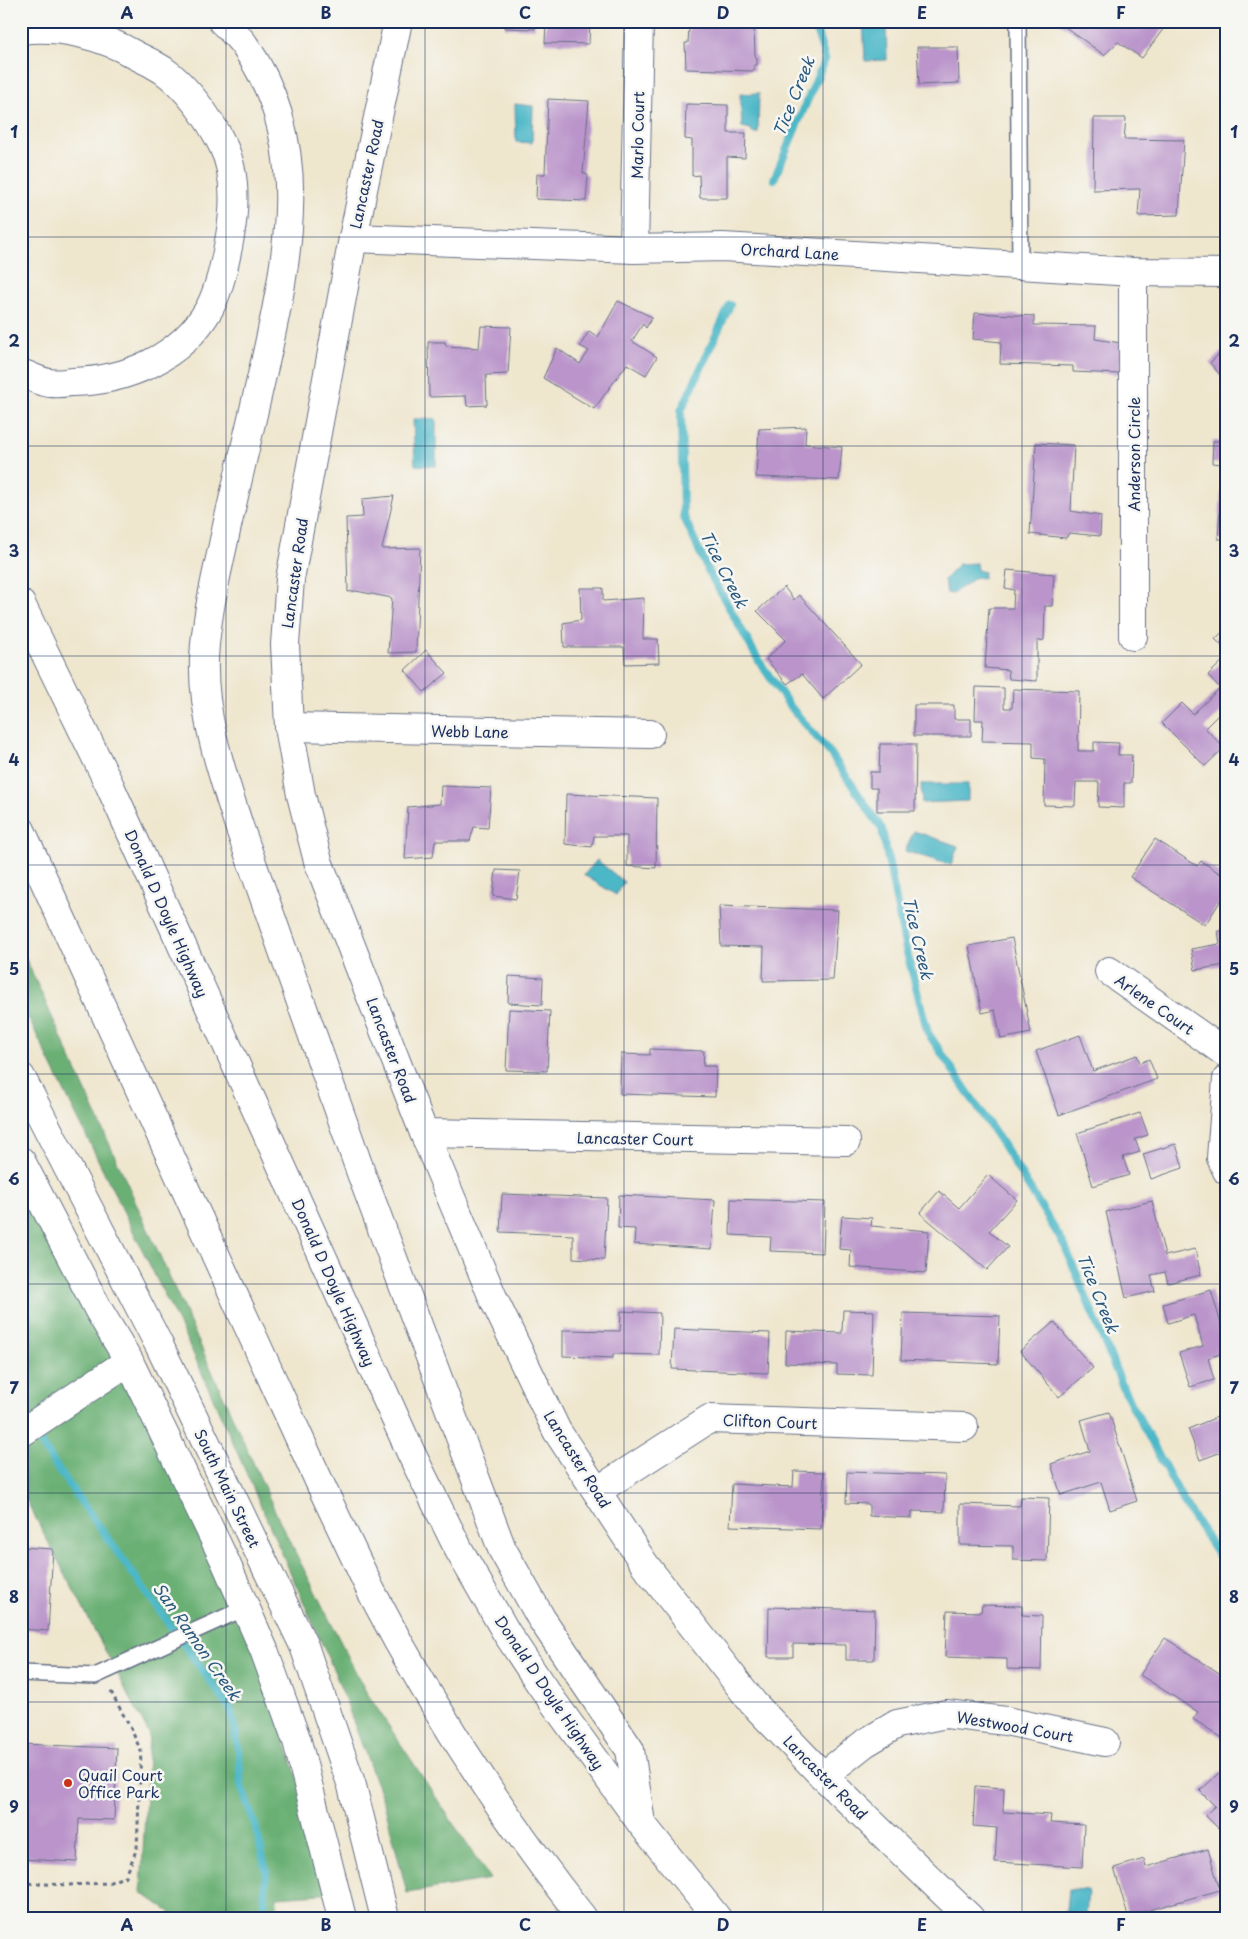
<svg xmlns="http://www.w3.org/2000/svg" width="1248" height="1939" viewBox="0 0 1248 1939" font-family="'Playpen Sans',sans-serif">
	<style>
		.forest { fill: #6bb074; stroke: #437069 }
		.water { fill: #4bb7c7; stroke: #337392 }
		.lines { fill: none; stroke-linecap: round; stroke-linejoin: round }
		.stream { stroke: #4bb7c7; stroke-width: 8 }
		.building { fill: #ba94ca }
		.service-casing { stroke: #656f85; stroke-width: 18 }
		.minor-casing { stroke: #656f85; stroke-width: 30 }
		.secondary-casing { stroke: #656f85; stroke-width: 30 }
		.motorway-casing { stroke: #656f85; stroke-width: 30 }
		.path { stroke: #656f85; stroke-width: 3; stroke-dasharray: 4 4; stroke-linecap: butt }
		.service { stroke: #fff; stroke-width: 15 }
		.minor { stroke: #fff; stroke-width: 28 }
		.secondary { stroke: #fff; stroke-width: 28 }
		.motorway { stroke: #fff; stroke-width: 28 }
		.grid { fill: none; stroke: #1b2f5e; stroke-width: 1; stroke-opacity: 0.55 }
		.poi-dot { fill: #c8321e; stroke: #f6f6f2; stroke-width: 2 }
		.labels { text-anchor: middle; dominant-baseline: central; stroke-width: 5; stroke-linejoin: round; paint-order: stroke }
		.street-label { font-size: 15px; fill: #1b2f5e; stroke: #f6f6f2 }
		.poi-label { font-size: 15px; fill: #1b2f5e; stroke: #f6f6f2; text-anchor: start }
		.water-label { font-size: 16px; font-style: italic; fill: #29587e; stroke: #f6f6f2 }
		.neatline { fill: none; stroke: #1b2f5e; stroke-width: 2 }
		.grid-label { font-size: 16px; text-anchor: middle; font-weight: bold; fill: #1b2f5e }
	</style>
	<rect width="100%" height="100%" fill="#f6f6f2"/>
	<filter id="ink" filterUnits="userSpaceOnUse"><feTurbulence type="fractalNoise" baseFrequency=".02" numOctaves="2"/><feDisplacementMap in="SourceGraphic" scale="10" xChannelSelector="R" yChannelSelector="G"/><feConvolveMatrix kernelMatrix="1 2 1 2 8 2 1 2 1" color-interpolation-filters="sRGB"/></filter>
	<filter id="wash" filterUnits="userSpaceOnUse"><feTurbulence type="fractalNoise" baseFrequency=".0096" numOctaves="4" result="noise"/><feDisplacementMap in="SourceGraphic" scale="20" xChannelSelector="R" yChannelSelector="G"/><feGaussianBlur stdDeviation="1.12" result="paint"/><feColorMatrix in="noise" values="0 0 0 0 0 0 0 0 0 0 0 0 0 0 0 0 0 1.4 0 .05"/><feComposite in="paint" operator="in"/></filter>
	<g filter="url(#wash)">
		<rect width="100%" height="100%" fill="#efe6ce"/>
		<g class="forest">
			<polygon points="21,948 280,1522 365,1690 490,1879 407,1893 385,1806 335,1673 193,1353 21,1003"/>
			<polygon points="21,1161 225,1561 336,1893 277,1897 276,1918 171,1918 170,1912 141,1892 149,1734 21,1490"/>
		</g>
		<g class="water">
			<polygon points="863,21 886,21 887,60 865,61"/>
			<polygon points="759,93 758,133 752,133 751,129 742,127 740,94"/>
			<polygon points="515,104 533,106 532,143 516,142"/>
			<polygon points="413,419 436,419 436,466 415,465"/>
			<path d="M 976,563 L 977,570 L 984,572 L 983,578 L 975,577 C 968,585 960,587 952,594 L 947,593 L 944,580 L 959,564 Z"/>
			<polygon points="921,784 968,784 968,801 922,803"/>
			<polygon points="914,831 958,846 951,865 905,851"/>
			<polygon points="597,860 624,882 616,895 584,875"/>
			<polygon points="1068,1889 1088,1890 1086,1918 1059,1918 1066,1910"/>
		</g>
		<g class="lines">
			<g class="stream">
				<polyline points="774,179 825,59 814,21"/>
				<polyline points="730,305 681,411 683,515 708,570 759,661 789,705 831,754 882,829 905,945 928,1033 1003,1145 1065,1246 1124,1390 1188,1510 1227,1567"/>
				<polyline points="21,1414 62,1475 231,1710 239,1752 241,1786 255,1825 266,1870 263,1918"/>
			</g>
		</g>
		<g id="blocks">
			<g class="building">
				<polygon points="506,21 535,21 535,29 505,28"/>
				<polygon points="546,21 590,21 589,44 545,43"/>
				<polygon points="694,21 728,21 728,28 732,28 732,26 754,25 755,55 757,59 757,65 754,65 754,71 686,69 685,43 688,43 689,28 694,27"/>
				<polygon points="1057,21 1169,21 1142,58 1118,42 1104,55"/>
				<polygon points="917,47 958,47 959,83 919,85"/>
				<polygon points="548,99 589,101 583,173 588,175 586,201 536,199 537,174 545,174"/>
				<polygon points="686,104 728,105 728,133 746,133 745,158 727,157 727,198 700,198 699,175 692,176 692,140 685,139"/>
				<polygon points="1094,118 1126,118 1124,139 1184,140 1179,215 1138,216 1140,189 1093,190"/>
				<polygon points="618,301 652,317 646,328 643,324 632,341 657,357 646,375 627,364 594,409 543,378 557,348 580,364 589,351 580,346 589,331 598,337"/>
				<polygon points="975,313 1034,316 1034,325 1096,326 1095,339 1121,343 1120,374 1073,372 1073,366 1000,364 1001,342 973,339"/>
				<polygon points="481,326 511,327 508,374 486,375 487,405 467,406 466,396 429,397 428,342 445,342 446,346 479,348"/>
				<polygon points="1227,346 1227,383 1210,363"/>
				<polygon points="806,427 805,444 842,447 839,480 756,477 759,429"/>
				<polygon points="1213,441 1227,441 1227,539 1218,539 1223,464 1212,463"/>
				<polygon points="1036,443 1074,445 1071,511 1101,516 1100,536 1069,533 1066,538 1030,534"/>
				<polygon points="394,496 382,549 420,548 416,652 388,653 392,598 356,591 348,592 346,518 363,517 362,499"/>
				<polygon points="1007,570 1054,574 1052,606 1045,606 1044,640 1037,641 1037,681 1009,679 1008,670 985,668 989,608 1013,608 1014,590 1005,588"/>
				<polygon points="784,587 794,600 799,595 861,664 823,699 802,674 787,684 766,659 786,640 757,611"/>
				<polygon points="580,588 603,588 603,601 644,598 643,639 658,639 659,663 625,664 624,647 564,647 563,623 581,620"/>
				<polygon points="1227,628 1227,651 1215,639"/>
				<polygon points="426,650 447,673 424,692 405,670"/>
				<polygon points="1227,657 1227,706 1205,728 1224,748 1205,766 1162,723 1182,703 1193,714 1220,688 1208,675"/>
				<polygon points="976,687 1004,688 1004,708 1012,708 1013,689 1079,691 1078,751 1094,751 1094,742 1119,743 1118,755 1132,755 1131,783 1124,783 1124,808 1098,807 1099,782 1076,782 1075,806 1044,805 1045,759 1033,758 1033,742 982,741 983,720 975,720"/>
				<polygon points="914,705 954,705 954,719 971,719 971,736 914,736"/>
				<polygon points="880,744 916,744 915,811 877,811 877,788 870,788 870,772 879,772"/>
				<polygon points="441,786 491,788 488,828 474,827 470,841 435,841 433,857 405,859 408,807 440,804"/>
				<polygon points="566,794 657,798 656,868 627,866 627,836 594,836 592,847 565,844"/>
				<polygon points="1155,839 1197,866 1201,861 1227,878 1227,891 1205,925 1130,877"/>
				<polygon points="496,870 520,871 516,899 493,896"/>
				<polygon points="719,906 838,910 833,980 763,981 764,947 721,946"/>
				<polygon points="1227,930 1227,970 1225,965 1195,970 1191,949 1220,944 1218,931"/>
				<polygon points="1012,938 1031,1033 1001,1039 995,1010 982,1013 969,946"/>
				<polygon points="509,976 543,978 542,1005 508,1003"/>
				<polygon points="509,1009 550,1011 547,1071 506,1070"/>
				<polygon points="1080,1035 1093,1071 1137,1055 1140,1063 1149,1059 1157,1079 1059,1115 1036,1051"/>
				<polygon points="650,1049 704,1051 703,1066 716,1066 715,1097 620,1094 621,1054 650,1055"/>
				<polygon points="1140,1113 1148,1135 1135,1139 1140,1152 1123,1157 1129,1175 1093,1186 1077,1133"/>
				<polygon points="1176,1144 1183,1168 1151,1179 1143,1154"/>
				<polygon points="988,1175 1017,1200 989,1231 1008,1247 987,1270 920,1213 939,1191 959,1208"/>
				<polygon points="502,1194 607,1198 604,1260 573,1258 573,1235 500,1232"/>
				<polygon points="619,1195 715,1200 712,1249 634,1244 635,1229 618,1228"/>
				<polygon points="731,1199 825,1202 823,1253 770,1251 771,1237 730,1235"/>
				<polygon points="1152,1201 1165,1256 1195,1249 1201,1275 1168,1283 1165,1272 1151,1275 1155,1291 1126,1298 1106,1212"/>
				<polygon points="842,1216 872,1218 871,1226 929,1231 926,1273 850,1267 851,1250 839,1249"/>
				<polygon points="1211,1290 1227,1344 1227,1352 1208,1358 1214,1380 1190,1387 1179,1353 1203,1346 1194,1315 1168,1323 1163,1304"/>
				<polygon points="843,1310 874,1311 872,1375 837,1374 837,1365 785,1363 786,1331 842,1333"/>
				<polygon points="621,1311 660,1313 659,1355 613,1354 613,1358 563,1356 563,1330 620,1331"/>
				<polygon points="903,1313 1000,1316 998,1364 901,1360"/>
				<polygon points="1054,1322 1093,1368 1059,1397 1020,1351"/>
				<polygon points="674,1329 770,1333 768,1373 672,1369"/>
				<polygon points="1109,1412 1137,1501 1110,1510 1101,1482 1061,1495 1051,1464 1090,1451 1081,1420"/>
				<polygon points="1227,1413 1227,1459 1224,1451 1200,1460 1188,1429"/>
				<polygon points="794,1471 824,1472 821,1529 730,1526 732,1484 793,1487"/>
				<polygon points="847,1472 945,1475 944,1512 912,1511 912,1518 869,1516 869,1504 846,1503"/>
				<polygon points="1021,1497 1049,1498 1047,1561 1013,1560 1013,1546 960,1545 960,1504 1020,1506"/>
				<polygon points="21,1547 53,1549 48,1631 21,1629"/>
				<polygon points="982,1605 1022,1606 1022,1615 1042,1616 1041,1670 1007,1669 1007,1659 945,1657 947,1611 981,1612"/>
				<polygon points="769,1607 875,1610 874,1660 846,1660 846,1645 793,1644 793,1657 768,1657"/>
				<polygon points="1165,1638 1227,1678 1227,1741 1193,1719 1198,1712 1140,1675"/>
				<polygon points="21,1744 117,1748 114,1820 79,1819 77,1862 21,1859"/>
				<polygon points="1221,1771 1227,1777 1227,1837 1205,1815 1215,1806 1200,1791"/>
				<polygon points="975,1786 1004,1788 1003,1812 1051,1815 1050,1823 1084,1825 1082,1867 995,1862 997,1828 973,1826"/>
				<polygon points="1208,1849 1220,1890 1128,1916 1114,1868 1144,1859 1146,1867"/>
			</g>
		</g>
	</g>
	<g filter="url(#ink)">
		<use href="#blocks" fill-opacity="0" stroke="#656f85" stroke-width="1"/>
		<g class="lines">
			<g class="service-casing">
				<g id="service">
					<polyline points="1018,21 1020,265"/>
					<polyline points="21,1673 95,1676 245,1608"/>
				</g>
			</g>
			<g class="minor-casing">
				<g id="minor">
					<polyline points="398,21 353,238 290,579 285,644 289,727 301,795 318,861 424,1133 494,1300 557,1431 645,1565 753,1703 823,1776 970,1918"/>
					<polyline points="353,238 634,249 723,247 1133,272 1227,273"/>
					<polyline points="634,249 639,21"/>
					<polyline points="1133,272 1133,636"/>
					<polyline points="289,727 650,734"/>
					<polyline points="1109,971 1227,1054"/>
					<polyline points="1227,1079 1221,1158 1227,1171"/>
					<polyline points="424,1133 846,1141"/>
					<polyline points="21,1433 129,1361"/>
					<polyline points="597,1491 709,1419 964,1427"/>
					<polyline points="823,1776 865,1743 897,1724 946,1714 1006,1721 1105,1742"/>
				</g>
			</g>
			<g class="secondary-casing">
				<g id="secondary">
					<polyline points="21,1077 159,1345 304,1646 352,1786 385,1918"/>
					<polyline points="21,1161 98,1309 129,1361 225,1561 264,1650 297,1741 342,1918"/>
				</g>
			</g>
			<g class="motorway-casing">
				<g id="motorway">
					<path d="M 222,21 C 230,29 239,37 245,46 C 312,141 289,254 266,358 C 253,414 240,470 227,526 C 218,570 206,614 204,659 C 202,716 222,773 239,826 L 361,1173 L 502,1549 L 541,1618 L 630,1750 L 641,1823"/>
					<path d="M 21,30 C 61,25 103,36 137,56 C 146,60 155,65 163,70 C 186,86 210,119 222,144 C 236,171 235,207 230,236 C 226,259 220,289 209,309 C 181,358 126,381 72,382 C 65,383 57,384 50,383 C 40,382 30,376 21,373"/>
					<polyline points="21,604 110,786 411,1453 459,1550 506,1632 541,1685 641,1823 717,1918"/>
					<path d="M 21,830 L 324,1492 C 340,1525 355,1558 371,1591 C 431,1707 502,1816 583,1918"/>
				</g>
			</g>
			<polyline class="path" points="21,1883 69,1885 108,1883 126,1876 137,1848 141,1751 131,1729 110,1690"/>
			<use href="#service" class="service"/>
			<use href="#minor" class="minor"/>
			<use href="#secondary" class="secondary"/>
			<use href="#motorway" class="motorway"/>
		</g>
	</g>
	<path class="grid" d="M 226,21 L 226,1918M 425,21 L 425,1918M 624,21 L 624,1918M 823,21 L 823,1918M 1022,21 L 1022,1918M 21,237 L 1227,237M 21,446 L 1227,446M 21,656 L 1227,656M 21,865 L 1227,865M 21,1074 L 1227,1074M 21,1284 L 1227,1284M 21,1493 L 1227,1493M 21,1702 L 1227,1702"/>
	<circle class="poi-dot" cx="68" cy="1783" r="5"/>
	<g class="labels">
		<g class="street-label">
			<text transform="translate(637 135) rotate(-89)">Marlo Court</text>
			<text transform="translate(366 174) rotate(-78)">Lancaster Road</text>
			<text transform="translate(790 251) rotate(3)">Orchard Lane</text>
			<text transform="translate(1133 454) rotate(-90)">Anderson Circle</text>
			<text transform="translate(294 573) rotate(-82)">Lancaster Road</text>
			<text transform="translate(470 731) rotate(1)">Webb Lane</text>
			<text transform="translate(167 913) rotate(66)">Donald D Doyle Highway</text>
			<text transform="translate(1155 1004) rotate(35)">Arlene Court</text>
			<text transform="translate(392 1050) rotate(69)">Lancaster Road</text>
			<text transform="translate(635 1138) rotate(1)">Lancaster Court</text>
			<text transform="translate(334 1282) rotate(66)">Donald D Doyle Highway</text>
			<text transform="translate(770 1421) rotate(2)">Clifton Court</text>
			<text transform="translate(578 1459) rotate(58)">Lancaster Road</text>
			<text transform="translate(228 1488) rotate(64)">South Main Street</text>
			<text transform="translate(550 1692) rotate(56)">Donald D Doyle Highway</text>
			<text transform="translate(1015 1726) rotate(10)">Westwood Court</text>
			<text transform="translate(826 1777) rotate(45)">Lancaster Road</text>
		</g>
		<g class="poi-label">
			<text x="78" y="1774">Quail Court<tspan x="78" dy="17">Office Park</tspan></text>
		</g>
		<g class="water-label">
			<text transform="translate(793 96) rotate(-68)">Tice Creek</text>
			<text transform="translate(725 569) rotate(63)">Tice Creek</text>
			<text transform="translate(919 938) rotate(77)">Tice Creek</text>
			<text transform="translate(1099 1293) rotate(68)">Tice Creek</text>
			<text transform="translate(198 1641) rotate(55)">San Ramon Creek</text>
		</g>
	</g>
	<rect width="1248" height="1939" fill="none" stroke="#f6f6f2" stroke-width="55"/>
	<rect x="28" y="28" width="1192" height="1884" class="neatline"/>
	<g class="grid-label">
		<text x="127" y="19">A</text>
		<text x="326" y="19">B</text>
		<text x="525" y="19">C</text>
		<text x="723" y="19">D</text>
		<text x="922" y="19">E</text>
		<text x="1121" y="19">F</text>
		<text x="14" y="138">1</text>
		<text x="1234" y="138">1</text>
		<text x="14" y="347">2</text>
		<text x="1234" y="347">2</text>
		<text x="14" y="557">3</text>
		<text x="1234" y="557">3</text>
		<text x="14" y="766">4</text>
		<text x="1234" y="766">4</text>
		<text x="14" y="975">5</text>
		<text x="1234" y="975">5</text>
		<text x="14" y="1185">6</text>
		<text x="1234" y="1185">6</text>
		<text x="14" y="1394">7</text>
		<text x="1234" y="1394">7</text>
		<text x="14" y="1603">8</text>
		<text x="1234" y="1603">8</text>
		<text x="14" y="1813">9</text>
		<text x="1234" y="1813">9</text>
		<text x="127" y="1931">A</text>
		<text x="326" y="1931">B</text>
		<text x="525" y="1931">C</text>
		<text x="723" y="1931">D</text>
		<text x="922" y="1931">E</text>
		<text x="1121" y="1931">F</text>
	</g>
</svg>
